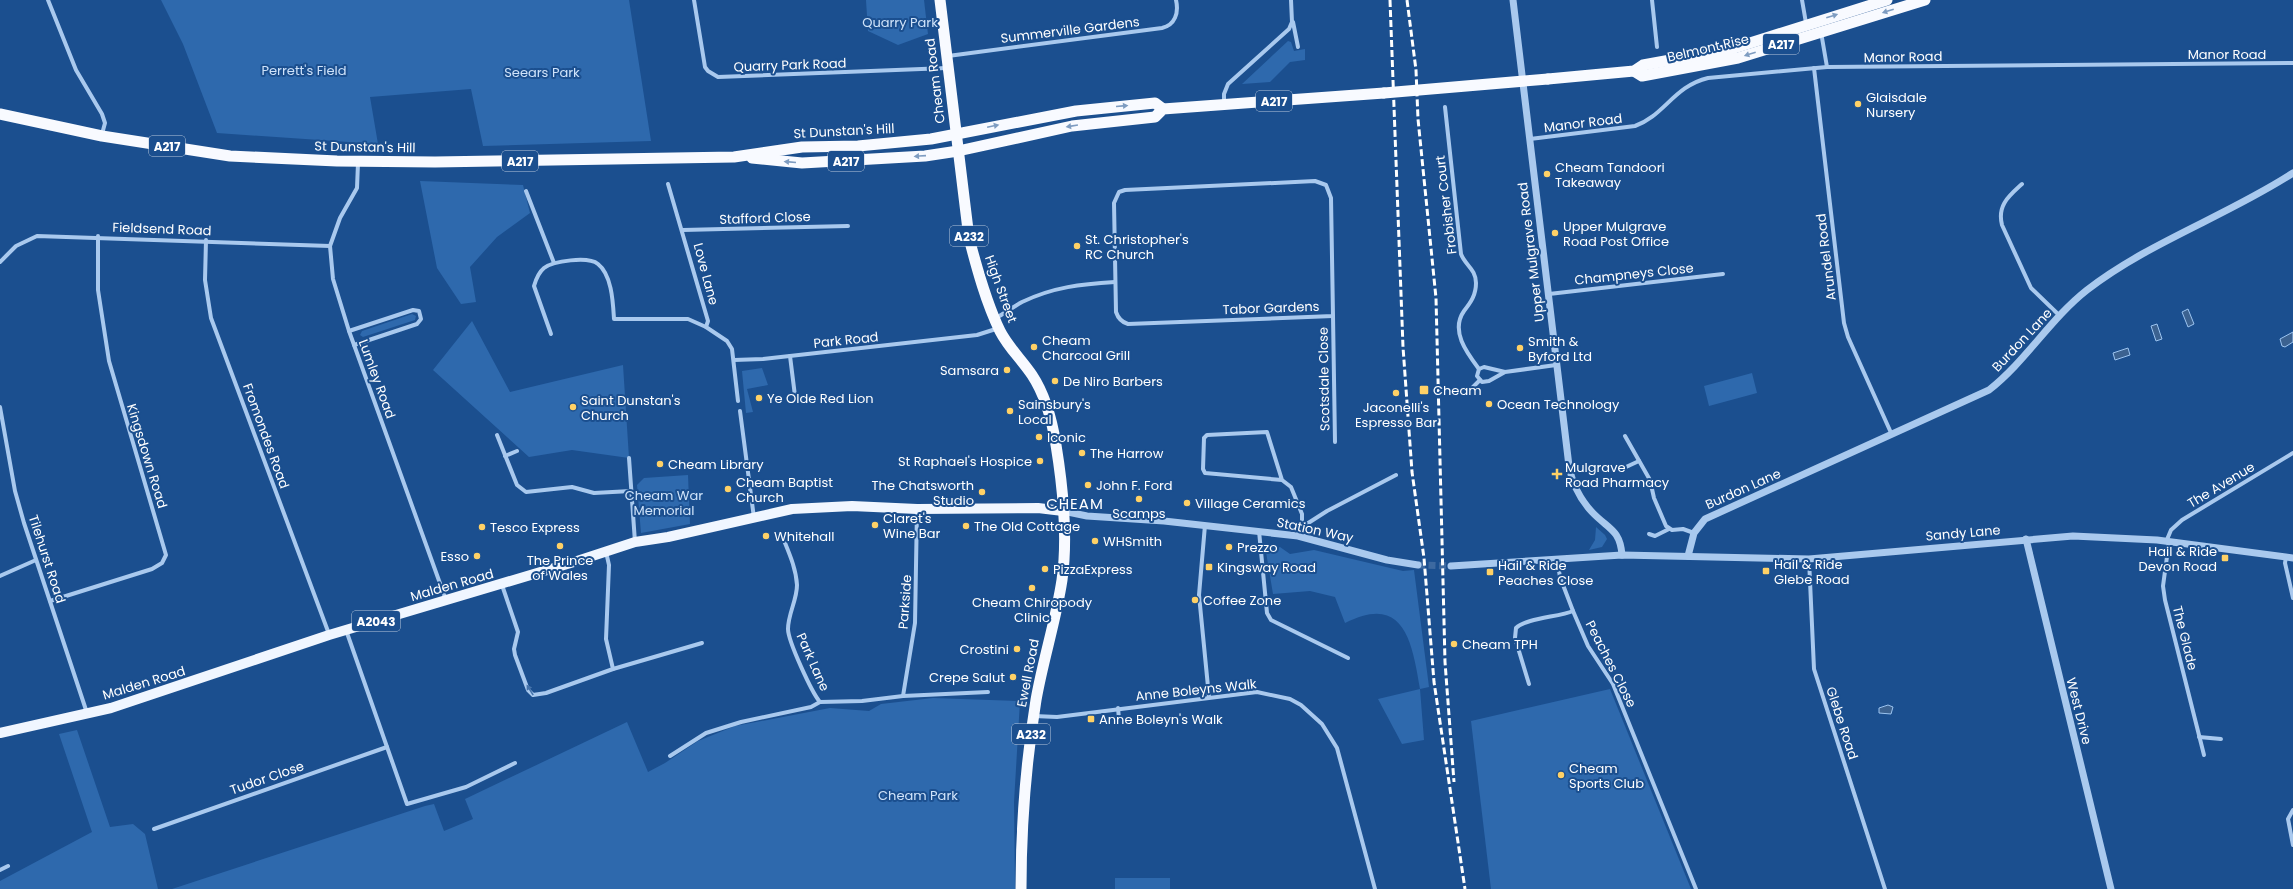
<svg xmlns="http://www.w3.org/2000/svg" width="2293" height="889" viewBox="0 0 2293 889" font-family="Poppins,sans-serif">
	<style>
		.green { fill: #2e69ad }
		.water { fill: #3c6290; stroke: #9cc4f0 }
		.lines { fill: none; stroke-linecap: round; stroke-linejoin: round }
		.tertiary-tunnel { stroke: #3d69a0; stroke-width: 7; stroke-dasharray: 7 3.5; stroke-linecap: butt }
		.minor { stroke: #a9c9ee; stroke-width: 4 }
		.tertiary { stroke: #a9c9ee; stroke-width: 7 }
		.primary { stroke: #f0f6ff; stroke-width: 10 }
		.trunk { stroke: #f8faff; stroke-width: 11 }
		.rail { stroke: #fff; stroke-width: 3; stroke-dasharray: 7 3; stroke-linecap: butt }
		.trunk-bridge { stroke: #f8faff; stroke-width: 11 }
		.oneway { fill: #7e9cc1 }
		.oneway2 { fill: #4674ac }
		.poi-dot { fill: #ffd166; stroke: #1b4f8f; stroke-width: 1.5 }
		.labels { text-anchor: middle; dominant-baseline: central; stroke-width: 4; stroke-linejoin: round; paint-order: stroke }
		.shield { fill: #1b4f8f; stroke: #bbcadd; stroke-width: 1 }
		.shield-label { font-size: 12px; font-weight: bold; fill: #fff }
		.park-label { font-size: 13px; fill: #cfe3fa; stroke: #1b4f8f }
		.street-label { font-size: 13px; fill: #fff; stroke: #1b4f8f }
		.poi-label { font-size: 13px; fill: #fff; stroke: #1b4f8f; text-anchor: start }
		.quarter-label { font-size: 15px; letter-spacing: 1px; fill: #fff; stroke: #1b4f8f }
	</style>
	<rect width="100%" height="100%" fill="#1b4f8f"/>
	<g class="green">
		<polygon points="161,0 629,0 651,141 483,146 471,89 370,97 378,144 217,133 183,44"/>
		<polygon points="866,0 924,0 928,34 898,45 868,31"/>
		<polygon points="1288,41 1291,42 1294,51 1305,49 1305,60 1290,62 1270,82 1242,84"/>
		<polygon points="420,181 523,185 530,213 497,237 470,267 476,302 461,304 437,268"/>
		<polygon points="412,314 416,316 415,320 363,337 360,335 362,331"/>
		<polygon points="472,321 510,392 623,365 629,458 572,450 529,457 433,370"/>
		<polygon points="762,368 768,385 747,389 753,412 746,413 742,371"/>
		<polygon points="1752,373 1757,393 1709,406 1704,386"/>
		<polygon points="688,475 690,524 641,533 637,485 644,478"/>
		<polygon points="1596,527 1605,535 1607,539 1602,547 1589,550 1595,540"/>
		<path d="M 1280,547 L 1290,554 L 1314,550 L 1403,571 L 1414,570 L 1429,687 L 1420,689 L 1424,740 L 1402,744 L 1378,699 L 1420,689 C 1412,641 1404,593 1345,623 L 1335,597 L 1310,591 L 1273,594 L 1266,552 Z"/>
		<polygon points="1610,689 1691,889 1491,889 1471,721"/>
		<polygon points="933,698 1020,701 1014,802 1015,889 172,889 425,806 434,804 444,831 473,819 465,799 627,722 648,772 665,763 698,741 735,726 830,708 869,711 881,704"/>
		<polygon points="77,730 110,827 133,824 145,834 158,889 0,889 0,881 92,832 59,734"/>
		<rect x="1115" y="878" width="55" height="11"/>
	</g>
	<g class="water">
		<polygon points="2188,309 2194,324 2188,327 2182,312"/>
		<polygon points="2157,324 2162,339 2156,341 2151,326"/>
		<polygon points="2293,332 2293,342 2285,347 2282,346 2280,339"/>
		<polygon points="2128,348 2130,355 2115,360 2113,353"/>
		<polygon points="1888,705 1893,707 1891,714 1879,713 1879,708"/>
	</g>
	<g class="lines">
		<polyline class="tertiary-tunnel" points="1418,565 1451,566"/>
		<g class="minor">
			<polyline points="48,0 76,70 102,114 105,123 102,134"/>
			<polyline points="694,0 705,67 708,71 718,77 947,68"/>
			<polyline points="1652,0 1657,47"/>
			<polyline points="1802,0 1806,23"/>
			<polyline points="1293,22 1298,47"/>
			<polyline points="1821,32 1827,67"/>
			<path d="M 948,56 L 1162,28 C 1175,25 1179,13 1176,0"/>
			<polyline points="1814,68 1844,323 1848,337 1892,435"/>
			<polyline points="1224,103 1224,94 1228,84 1289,29 1292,22 1291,0"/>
			<path d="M 1445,107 L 1461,254 C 1465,265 1476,269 1476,283 C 1476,295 1471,302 1464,311 C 1450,331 1467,353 1479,369"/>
			<path d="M 1530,139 L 1635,126 C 1664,116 1674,86 1708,78 L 1827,67 L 2293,63"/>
			<polyline points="358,163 357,188 340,218 330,246 333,279 349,331 446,600"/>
			<path d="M 1315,181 L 1326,185 L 1331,198 L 1333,316 L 1128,324 C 1121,322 1118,318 1116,312 L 1114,203 L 1119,192 L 1125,190 Z"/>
			<polyline points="668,184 708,321 706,327 727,341 732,349 738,401"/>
			<path d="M 2022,184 C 2009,196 1997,205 2002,225 L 2031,288 L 2060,316"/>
			<polyline points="526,191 554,263"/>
			<polyline points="683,230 848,226"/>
			<polyline points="206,240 205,280 211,318 329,634"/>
			<polyline points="0,262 16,246 37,236 330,246"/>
			<polyline points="1549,294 1723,274"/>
			<polyline points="1333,316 1335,442"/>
			<path d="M 996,318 C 1005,313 1013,307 1022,302 C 1053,287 1082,284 1115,282"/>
			<polyline points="349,331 413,310 419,311 421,319 417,324 354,345"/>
			<path d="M 551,334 L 534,286 C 536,279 538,273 544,268 C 553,261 588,256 598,264 C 612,275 613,303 614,319 L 688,319 L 706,327"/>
			<polyline points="790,356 795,396"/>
			<polyline points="734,360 763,359 977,335 999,328"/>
			<polyline points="1505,372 1484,367 1479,369 1477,376 1482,382 1489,381 1505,372 1556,365"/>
			<polyline points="1465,395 1480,380"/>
			<polyline points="0,407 15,491 24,523 87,713"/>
			<polyline points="740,411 754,518"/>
			<polyline points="497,435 517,485 526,492 572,487 594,493 631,491"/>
			<polyline points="1625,436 1650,480 1654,498 1666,526 1672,530 1683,529 1694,533"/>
			<polyline points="505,456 517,451"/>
			<polyline points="629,458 635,542"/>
			<polyline points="1626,467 1639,461"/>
			<polyline points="1282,480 1205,473 1203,469 1204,438 1207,435 1267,432 1282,480 1291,487 1302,514 1302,527 1298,536"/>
			<polyline points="1205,525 1199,595 1209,697"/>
			<polyline points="1302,527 1327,511 1396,475"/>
			<polyline points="1259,531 1267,613 1271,620 1348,658"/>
			<polyline points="1649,534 1655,536 1669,529"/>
			<path d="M 783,538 C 789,553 796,568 797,585 C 797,600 788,614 788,629 C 788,641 812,693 820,702 L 862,701 L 903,696 L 988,692"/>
			<polyline points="2166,542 2171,530 2182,520 2293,453"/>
			<polyline points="2169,542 2163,586 2165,600 2204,755"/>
			<polyline points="2286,557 2285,563 2293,598"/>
			<polyline points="1557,559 1560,577 1573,611 1588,646 1613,684 1696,889"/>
			<polyline points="1809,559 1814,669 1885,889"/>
			<polyline points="0,576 36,560"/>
			<polyline points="502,585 518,632 514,649 515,655 528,690 533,695 546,693 613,669 606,639 609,565 606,552"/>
			<polyline points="50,601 152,569 162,563 166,555 109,361 98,290 98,236"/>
			<polyline points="346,630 407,804 466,787 515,763"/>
			<polyline points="613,669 702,643"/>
			<path d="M 1529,684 L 1515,638 L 1516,628 C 1526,618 1559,617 1573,611"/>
			<polyline points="903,696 915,623 917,509"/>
			<polyline points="1118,708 1119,719"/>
			<polyline points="1034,716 1057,717 1257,692 1290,699 1301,705 1322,724 1337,748 1375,889"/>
			<polyline points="2199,737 2221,739"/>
			<polyline points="670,756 706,733 741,722 811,707 820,702"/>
			<polyline points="2293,810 2288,819 2293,845"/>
			<polyline points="154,829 387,747"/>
			<polyline points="0,870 8,866"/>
		</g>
		<g class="tertiary">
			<path d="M 1513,0 L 1569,466 C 1572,483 1580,499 1592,512 C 1608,529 1620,529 1622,555"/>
			<polyline points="1063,511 1087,516 1164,521 1298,536 1387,560 1418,565"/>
			<polyline points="2026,539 2111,889"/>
			<path d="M 1688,556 L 1694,533 L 1705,519 L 1989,390 C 2026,361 2050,319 2087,290 C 2149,242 2227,216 2293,173"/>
			<polyline points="1451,566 1622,555 1809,559 2073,536 2157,540 2293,558"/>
		</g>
		<polyline class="primary" points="0,733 111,708 329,635 574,562 635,542 668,537 792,509 852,506 917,509 1038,508 1063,511"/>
		<g class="trunk">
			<path d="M 940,0 L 969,238 C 977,269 986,302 1000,331 C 1008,347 1022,360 1032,375 C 1046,396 1052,420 1056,445 C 1063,488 1068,537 1062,580 C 1056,620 1043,660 1036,700 C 1026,762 1021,826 1021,889"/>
			<polyline points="1634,71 1642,76 1738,58 1925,0"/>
			<polyline points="1548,79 1634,71 1643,65 1731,49 1887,0"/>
			<polyline points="0,114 102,136 230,156 337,161 435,162 734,157 802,147 858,146 931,139 1076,111 1155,103 1163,109"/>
			<polyline points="752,158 802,163 925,156 958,151 1072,126 1155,117 1163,109 1384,93"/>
		</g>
		<g class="rail">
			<polyline points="1390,0 1403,347 1412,472 1424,558 1434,682 1465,889"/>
			<polyline points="1407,0 1416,70 1418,119 1436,298 1445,662 1454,782"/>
		</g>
		<polyline class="trunk-bridge" points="1384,93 1548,79"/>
	</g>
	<defs><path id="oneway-solid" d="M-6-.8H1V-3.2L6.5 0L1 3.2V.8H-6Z"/></defs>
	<g class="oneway">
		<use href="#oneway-solid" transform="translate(1888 11) rotate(163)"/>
		<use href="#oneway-solid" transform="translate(1832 16) rotate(-17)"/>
		<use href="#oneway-solid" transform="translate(1750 54) rotate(162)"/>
		<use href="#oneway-solid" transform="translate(1122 106) rotate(-5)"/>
		<use href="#oneway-solid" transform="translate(993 126) rotate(-12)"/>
		<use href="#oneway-solid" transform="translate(1072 126) rotate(171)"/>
		<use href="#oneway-solid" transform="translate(920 156) rotate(176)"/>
		<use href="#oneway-solid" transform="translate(790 162) rotate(-175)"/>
	</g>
	<use class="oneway2" href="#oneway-solid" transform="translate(530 690) rotate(-122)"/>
	<g class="poi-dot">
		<circle cx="1858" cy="104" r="4"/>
		<circle cx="1547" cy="174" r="4"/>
		<circle cx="1555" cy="233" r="4"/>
		<circle cx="1077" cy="246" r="4"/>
		<circle cx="1034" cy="347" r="4"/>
		<circle cx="1520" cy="348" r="4"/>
		<circle cx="1007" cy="370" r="4"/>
		<circle cx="1055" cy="381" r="4"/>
		<rect x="1419" y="385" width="10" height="10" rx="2"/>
		<circle cx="1396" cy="393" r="4"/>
		<circle cx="759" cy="398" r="4"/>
		<circle cx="1489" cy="404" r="4"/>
		<circle cx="573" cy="407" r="4"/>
		<circle cx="1010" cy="411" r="4"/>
		<circle cx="1039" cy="437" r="4"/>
		<circle cx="1082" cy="453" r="4"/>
		<circle cx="1040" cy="461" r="4"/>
		<circle cx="660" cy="464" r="4"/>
		<path d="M1555 468h4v4h4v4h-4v4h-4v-4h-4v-4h4z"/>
		<circle cx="1088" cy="485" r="4"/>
		<circle cx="728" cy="489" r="4"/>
		<circle cx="982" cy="492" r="4"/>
		<circle cx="1139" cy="499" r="4"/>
		<circle cx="1187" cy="503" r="4"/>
		<circle cx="875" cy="525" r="4"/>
		<circle cx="966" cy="526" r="4"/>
		<circle cx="482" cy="527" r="4"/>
		<circle cx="766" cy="536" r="4"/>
		<circle cx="1095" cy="541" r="4"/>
		<circle cx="560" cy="546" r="4"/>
		<circle cx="1229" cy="547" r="4"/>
		<circle cx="477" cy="556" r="4"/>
		<rect x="2221" y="554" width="8" height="8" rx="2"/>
		<rect x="1205" y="563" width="8" height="8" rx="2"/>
		<circle cx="1045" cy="569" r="4"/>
		<rect x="1762" y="567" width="8" height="8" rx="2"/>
		<rect x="1486" y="568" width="8" height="8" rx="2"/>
		<circle cx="1032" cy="588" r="4"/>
		<circle cx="1195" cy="600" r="4"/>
		<circle cx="1454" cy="644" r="4"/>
		<circle cx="1017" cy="649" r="4"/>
		<circle cx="1013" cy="677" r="4"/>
		<rect x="1087" y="715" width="8" height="8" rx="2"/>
		<circle cx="1561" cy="775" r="4"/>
	</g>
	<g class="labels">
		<g class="shield">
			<rect x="1763" y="34" width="36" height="20" rx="3"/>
			<rect x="1256" y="91" width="36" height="20" rx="3"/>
			<rect x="149" y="136" width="36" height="20" rx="3"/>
			<rect x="502" y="151" width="36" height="20" rx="3"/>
			<rect x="828" y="151" width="36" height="20" rx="3"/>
			<rect x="950" y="226" width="38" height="20" rx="3"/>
			<rect x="352" y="611" width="48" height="20" rx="3"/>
			<rect x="1012" y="724" width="38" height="20" rx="3"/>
		</g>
		<g class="shield-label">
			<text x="1781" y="44">A217</text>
			<text x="1274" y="101">A217</text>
			<text x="167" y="146">A217</text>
			<text x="520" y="161">A217</text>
			<text x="846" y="161">A217</text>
			<text x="969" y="236">A232</text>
			<text x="376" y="621">A2043</text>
			<text x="1031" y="734">A232</text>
		</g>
		<g class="park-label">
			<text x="900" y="22">Quarry Park</text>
			<text x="304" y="70">Perrett's Field</text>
			<text x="542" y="72">Seears Park</text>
			<text x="664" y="495">Cheam War<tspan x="664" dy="15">Memorial</tspan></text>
			<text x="918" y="795">Cheam Park</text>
		</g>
		<g class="street-label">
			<text transform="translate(1070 30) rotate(-7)">Summerville Gardens</text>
			<text transform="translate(1708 48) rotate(-13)">Belmont Rise</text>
			<text x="2227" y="54">Manor Road</text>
			<text transform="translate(1903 57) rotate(-1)">Manor Road</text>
			<text transform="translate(790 65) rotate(-2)">Quarry Park Road</text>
			<text transform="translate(935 81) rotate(-97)">Cheam Road</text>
			<text transform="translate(1583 123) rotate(-7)">Manor Road</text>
			<text transform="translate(844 131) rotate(-3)">St Dunstan's Hill</text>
			<text transform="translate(365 147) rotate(1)">St Dunstan's Hill</text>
			<text transform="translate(1446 205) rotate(-97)">Frobisher Court</text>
			<text transform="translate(765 218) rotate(-2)">Stafford Close</text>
			<text transform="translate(162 229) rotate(2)">Fieldsend Road</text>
			<text transform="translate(1531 252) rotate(-97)">Upper Mulgrave Road</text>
			<text transform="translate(1826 257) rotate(-97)">Arundel Road</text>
			<text transform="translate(706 274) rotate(75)">Love Lane</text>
			<text transform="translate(1634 274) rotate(-6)">Champneys Close</text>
			<text transform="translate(1001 289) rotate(70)">High Street</text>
			<text transform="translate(1271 308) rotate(-2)">Tabor Gardens</text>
			<text transform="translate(846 340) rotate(-6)">Park Road</text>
			<text transform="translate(2022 340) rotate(-47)">Burdon Lane</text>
			<text transform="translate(377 379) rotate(70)">Lumley Road</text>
			<text transform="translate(1324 379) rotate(-91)">Scotsdale Close</text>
			<text transform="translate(266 436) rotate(70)">Fromondes Road</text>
			<text transform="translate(147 456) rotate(73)">Kingsdown Road</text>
			<text transform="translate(2221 485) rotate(-31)">The Avenue</text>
			<text transform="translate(1743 489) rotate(-24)">Burdon Lane</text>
			<text transform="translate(1315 530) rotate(12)">Station Way</text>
			<text transform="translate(1963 533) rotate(-5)">Sandy Lane</text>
			<text transform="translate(47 559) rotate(72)">Tilehurst Road</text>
			<text transform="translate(452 585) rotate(-16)">Malden Road</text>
			<text transform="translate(905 602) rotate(-86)">Parkside</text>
			<text transform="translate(2185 638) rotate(76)">The Glade</text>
			<text transform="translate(813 662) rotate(66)">Park Lane</text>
			<text transform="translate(1611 664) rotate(63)">Peaches Close</text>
			<text transform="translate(1028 673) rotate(-79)">Ewell Road</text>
			<text transform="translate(144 683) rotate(-17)">Malden Road</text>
			<text transform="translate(1196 690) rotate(-6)">Anne Boleyns Walk</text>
			<text transform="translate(2079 711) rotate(76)">West Drive</text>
			<text transform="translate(1842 723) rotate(72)">Glebe Road</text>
			<text transform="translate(267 778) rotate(-19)">Tudor Close</text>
		</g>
		<g class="poi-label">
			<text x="1866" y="97">Glaisdale<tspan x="1866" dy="15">Nursery</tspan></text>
			<text x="1555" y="167">Cheam Tandoori<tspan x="1555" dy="15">Takeaway</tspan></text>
			<text x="1563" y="226">Upper Mulgrave<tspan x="1563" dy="15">Road Post Office</tspan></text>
			<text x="1085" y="239">St. Christopher's<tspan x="1085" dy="15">RC Church</tspan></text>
			<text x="1042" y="340">Cheam<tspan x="1042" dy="15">Charcoal Grill</tspan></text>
			<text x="1528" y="341">Smith &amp;<tspan x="1528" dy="15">Byford Ltd</tspan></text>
			<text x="999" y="370" text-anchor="end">Samsara</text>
			<text x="1063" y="381">De Niro Barbers</text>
			<text x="1433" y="390">Cheam</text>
			<text x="767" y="398">Ye Olde Red Lion</text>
			<text x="581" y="400">Saint Dunstan's<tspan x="581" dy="15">Church</tspan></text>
			<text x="1018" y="404">Sainsbury's<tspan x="1018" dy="15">Local</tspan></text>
			<text x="1497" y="404">Ocean Technology</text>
			<text x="1396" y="407" text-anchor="middle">Jaconelli's<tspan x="1396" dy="15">Espresso Bar</tspan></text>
			<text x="1047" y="437">Iconic</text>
			<text x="1090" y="453">The Harrow</text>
			<text x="1032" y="461" text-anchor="end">St Raphael's Hospice</text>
			<text x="668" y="464">Cheam Library</text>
			<text x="1565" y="467">Mulgrave<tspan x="1565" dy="15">Road Pharmacy</tspan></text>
			<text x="736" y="482">Cheam Baptist<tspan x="736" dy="15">Church</tspan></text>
			<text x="974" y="485" text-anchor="end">The Chatsworth<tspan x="974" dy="15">Studio</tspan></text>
			<text x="1096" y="485">John F. Ford</text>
			<text x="1195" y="503">Village Ceramics</text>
			<text x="1139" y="513" text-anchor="middle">Scamps</text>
			<text x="883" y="518">Claret's<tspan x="883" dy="15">Wine Bar</tspan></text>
			<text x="974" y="526">The Old Cottage</text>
			<text x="490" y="527">Tesco Express</text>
			<text x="774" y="536">Whitehall</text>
			<text x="1103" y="541">WHSmith</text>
			<text x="1237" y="547">Prezzo</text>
			<text x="2217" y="551" text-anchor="end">Hail &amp; Ride<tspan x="2217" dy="15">Devon Road</tspan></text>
			<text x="469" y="556" text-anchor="end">Esso</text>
			<text x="560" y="560" text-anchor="middle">The Prince<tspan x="560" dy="15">of Wales</tspan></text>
			<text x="1774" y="564">Hail &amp; Ride<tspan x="1774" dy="15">Glebe Road</tspan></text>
			<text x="1498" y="565">Hail &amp; Ride<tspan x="1498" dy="15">Peaches Close</tspan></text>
			<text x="1217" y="567">Kingsway Road</text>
			<text x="1053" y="569">PizzaExpress</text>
			<text x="1203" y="600">Coffee Zone</text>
			<text x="1032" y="602" text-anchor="middle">Cheam Chiropody<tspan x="1032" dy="15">Clinic</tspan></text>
			<text x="1462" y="644">Cheam TPH</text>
			<text x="1009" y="649" text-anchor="end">Crostini</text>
			<text x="1005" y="677" text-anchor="end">Crepe Salut</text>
			<text x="1099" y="719">Anne Boleyn's Walk</text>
			<text x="1569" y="768">Cheam<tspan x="1569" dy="15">Sports Club</tspan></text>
		</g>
		<g class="quarter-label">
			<text x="1075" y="503">CHEAM</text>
		</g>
	</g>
</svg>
